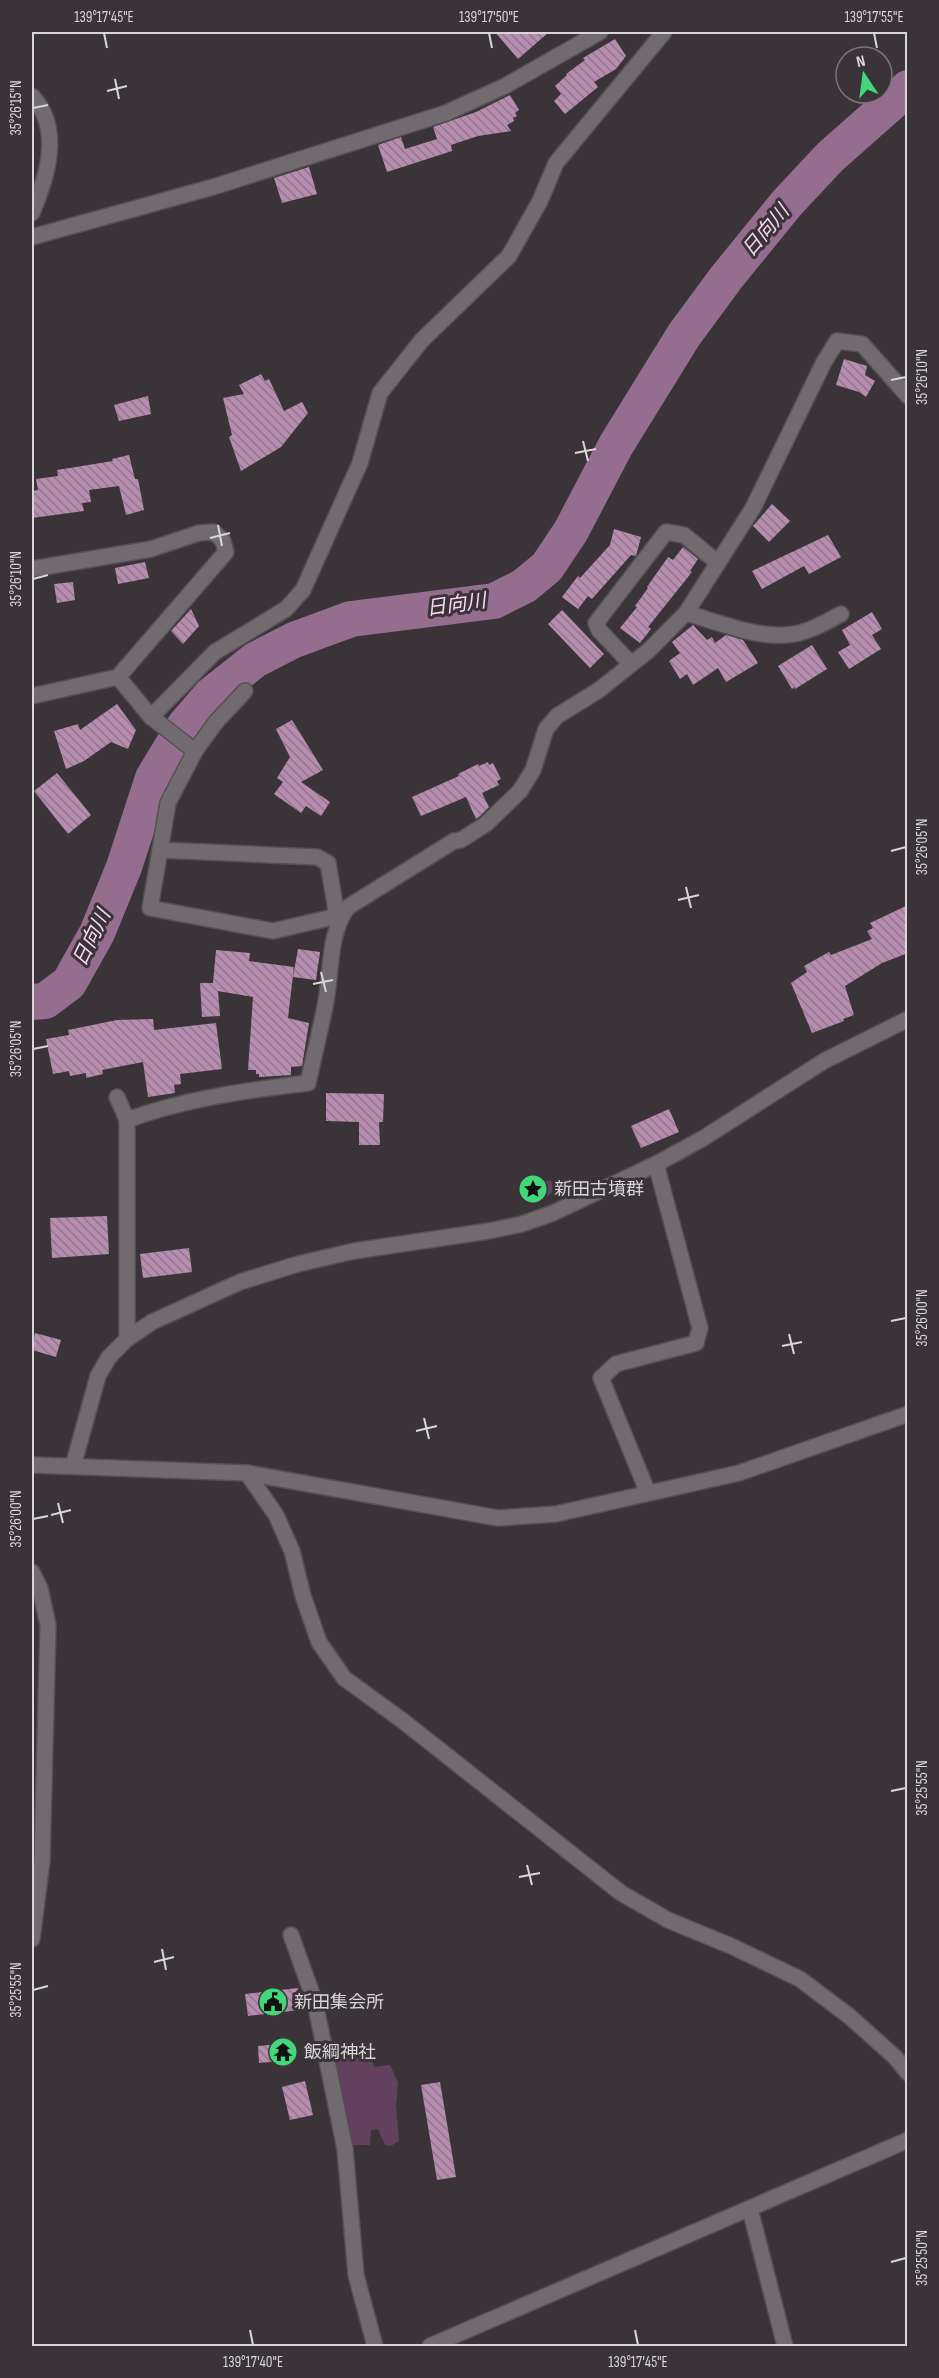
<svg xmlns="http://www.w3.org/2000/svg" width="939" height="2378" viewBox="0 0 939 2378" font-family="'Sofia Sans Condensed','Noto Sans JP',sans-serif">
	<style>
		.grass { fill: #63415e }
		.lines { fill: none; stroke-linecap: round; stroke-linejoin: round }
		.river { stroke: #956e8f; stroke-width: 36 }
		.building { fill: url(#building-back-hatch) }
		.minor-casing { stroke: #555054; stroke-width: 18 }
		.minor { stroke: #716b70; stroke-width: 15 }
		.ticks { fill: none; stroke: #d9d6d9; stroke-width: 2 }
		.labels { text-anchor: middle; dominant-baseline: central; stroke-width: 6; stroke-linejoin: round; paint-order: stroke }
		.poi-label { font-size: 18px; fill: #d9d6d9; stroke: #3a3439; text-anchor: start }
		.water-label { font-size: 20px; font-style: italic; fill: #fdd7f6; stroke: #3a3439 }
		.neatline { fill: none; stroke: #d9d6d9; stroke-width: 2 }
		.ticks-label { font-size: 15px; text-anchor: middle; fill: #d9d6d9 }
	</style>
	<defs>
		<pattern id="building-back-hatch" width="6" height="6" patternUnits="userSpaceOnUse" patternTransform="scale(1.5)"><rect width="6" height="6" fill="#b68daf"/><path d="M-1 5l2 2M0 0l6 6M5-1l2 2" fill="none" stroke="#93768e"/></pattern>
	</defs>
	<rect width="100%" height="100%" fill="#3a3439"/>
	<g class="grass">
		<path d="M 541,1180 L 551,1181 L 555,1190 C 547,1198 536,1201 525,1201 L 521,1195 L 522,1188 Z"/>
		<polygon points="369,2044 374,2067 390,2065 398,2083 396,2105 399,2141 391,2146 385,2145 378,2129 371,2130 370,2145 350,2145 333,2059 351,2047"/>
	</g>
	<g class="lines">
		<polyline class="river" points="32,1002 45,1001 69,983 97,933 124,867 153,778 185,725 211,695 255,660 294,640 351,619 494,601 524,586 547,567 571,531 616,445 684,335 726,278 787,203 830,157 908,88"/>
	</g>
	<g class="building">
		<polygon points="495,32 549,32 518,59"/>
		<polygon points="615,39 626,56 616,69 594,82 598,87 565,114 554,101 561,94 555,86 567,75 566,74 585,60 583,58"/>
		<polygon points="510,95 519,110 515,113 517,116 513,118 514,121 507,125 511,131 478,136 451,145 452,151 387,172 378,145 401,137 405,149 437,139 433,127 476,112"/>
		<polygon points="309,167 317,194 282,203 274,178"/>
		<polygon points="844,359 867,366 865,375 875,381 866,397 859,392 836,385"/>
		<polygon points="261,374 265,381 269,379 284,411 302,402 308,413 281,447 241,471 229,437 232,435 223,398 244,394 239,385"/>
		<polygon points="148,396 151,414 119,421 114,405"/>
		<polygon points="129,455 135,479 138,479 144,510 126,515 119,486 89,490 91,502 82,503 84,511 32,518 32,491 38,490 36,479 58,476 57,470 113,461 112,459"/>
		<polygon points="772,504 790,521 769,542 753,526"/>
		<polygon points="614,529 641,537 636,556 631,555 592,599 588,596 578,609 562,597 578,576 580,578 610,545"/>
		<polygon points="828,535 841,557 809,574 804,566 762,589 752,571"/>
		<polygon points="683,547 698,559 690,571 692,572 648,627 651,629 640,643 620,628 637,607 635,606 648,588 647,587 668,557 673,560"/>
		<polygon points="145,562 149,578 118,584 115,568"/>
		<polygon points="73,582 75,600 57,603 54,584"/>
		<polygon points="191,609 199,626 183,644 171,631"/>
		<polygon points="562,610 604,654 590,668 548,624"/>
		<polygon points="872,612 882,629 872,635 881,649 849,669 838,652 850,645 842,630"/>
		<polygon points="693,625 707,640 712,637 715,643 726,635 743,640 758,663 726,682 718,668 693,685 687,674 680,679 669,661 680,653 672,642"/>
		<polygon points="812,645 827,669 795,689 794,687 792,689 778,666"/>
		<polygon points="117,704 136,730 128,749 111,742 84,761 66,769 54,731 78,724 80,730"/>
		<polygon points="292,720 323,770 301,782 330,802 321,816 306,806 301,813 274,794 283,782 277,778 290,757 276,729"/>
		<polygon points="488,762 489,765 493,763 501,779 497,781 499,785 482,793 489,807 480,816 476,819 466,797 421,816 412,797 459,776 458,774 478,764 479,766"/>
		<polygon points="57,773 91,815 68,834 34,791"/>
		<polygon points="908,905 908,953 882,963 845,986 854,1015 843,1019 844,1021 812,1033 791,983 807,972 804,966 829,952 831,955 872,939 867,931 873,928 870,923"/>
		<polygon points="298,949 320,952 316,980 293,977"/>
		<polygon points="216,950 250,953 249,961 294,967 288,1018 309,1023 302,1066 291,1067 291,1075 259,1077 259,1074 256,1074 256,1070 248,1070 253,997 218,991 220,1016 202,1017 200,983 213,983"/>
		<polygon points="153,1019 154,1030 216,1023 222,1069 180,1074 181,1084 174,1085 175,1093 148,1097 143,1062 102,1070 103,1074 86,1078 86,1073 70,1076 69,1071 53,1074 46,1039 69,1035 68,1030 117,1020"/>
		<polygon points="326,1093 384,1094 383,1122 379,1122 380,1145 359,1145 359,1122 326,1121"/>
		<polygon points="669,1109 679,1132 641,1148 631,1126"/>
		<polygon points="107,1216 109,1254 52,1258 50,1218"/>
		<polygon points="189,1248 192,1272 143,1278 140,1254"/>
		<polygon points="35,1333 61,1340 56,1357 32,1350"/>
		<polygon points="298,1988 300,2010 248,2016 245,1994"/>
		<polygon points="281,2044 282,2061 259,2063 258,2046"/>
		<polygon points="305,2081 313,2115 290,2120 282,2087"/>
		<polygon points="440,2082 456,2177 437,2180 421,2085"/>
	</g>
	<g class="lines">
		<g class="minor-casing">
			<g id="minor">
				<path d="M 32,96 C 63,129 47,177 32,213"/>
				<polyline points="32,237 213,187 446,113 505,86 600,32"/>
				<polyline points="32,569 151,549 199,533 214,532 223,541 226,552 118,677 32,696"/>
				<path d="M 686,613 C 719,622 759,640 794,634 C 811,631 826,622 841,614"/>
				<polyline points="631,664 599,630 596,623 666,532 684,535 718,563"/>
				<polyline points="118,677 151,717 195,751"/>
				<polyline points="245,691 216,722 195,751 168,803 150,908 273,931 342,915"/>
				<polyline points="151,717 215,652 286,609 303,590 360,463 380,393 422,340 509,256 540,201 556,163 664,32"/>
				<polyline points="160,850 317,857 328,863 337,916"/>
				<polyline points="117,1097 127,1120"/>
				<polyline points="127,1339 152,1322 240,1282 298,1264 354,1251 489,1231 522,1224 553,1213 656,1164 702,1139 824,1061 908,1019"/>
				<polyline points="32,1465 247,1473 498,1518 556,1514 739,1473 908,1414"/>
				<path d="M 73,1466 L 98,1376 L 109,1357 L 127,1339 L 127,1120 C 184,1099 248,1090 308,1083 C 314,1055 321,1028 326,1001 C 332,969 328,934 348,907 L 454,841 L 461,840 L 486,824 L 520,791 L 533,770 L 546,729 L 557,716 L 599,690 L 648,651 L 686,613 L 753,508 L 824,362 L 837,341 L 862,344 L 908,396"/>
				<polyline points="247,1473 276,1515 292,1551 303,1596 319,1642 344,1678 403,1721 621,1893 668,1920 731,1946 800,1979 849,2016 895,2057 908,2073"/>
				<polyline points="648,1493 601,1378 616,1364 696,1343 700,1328 656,1164"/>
				<polyline points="32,1572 40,1588 48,1625 42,1861 32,1939"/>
				<polyline points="291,1935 315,2002 345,2149 356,2275 375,2346"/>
				<polyline points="750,2209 785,2346"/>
				<polyline points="430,2346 908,2140"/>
			</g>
		</g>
		<use href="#minor" class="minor"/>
	</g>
	<path class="ticks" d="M 104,33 L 107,48M 489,33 L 492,48M 874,33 L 877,48M 115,79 L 119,99M 107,91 L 127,86M 33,108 L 48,105M 891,380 L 906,377M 583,441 L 588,461M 575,453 L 596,449M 218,525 L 222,546M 210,538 L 230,533M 33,579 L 48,575M 891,851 L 906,847M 686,887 L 691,908M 678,900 L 699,895M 321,972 L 326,992M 313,984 L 333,980M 33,1049 L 48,1046M 891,1321 L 906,1318M 789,1334 L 794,1354M 782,1346 L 802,1342M 424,1418 L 429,1439M 416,1431 L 437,1426M 58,1503 L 63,1523M 51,1515 L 71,1510M 33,1519 L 48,1516M 891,1791 L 906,1788M 527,1865 L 532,1885M 519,1877 L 540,1873M 162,1949 L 166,1970M 154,1962 L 174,1957M 33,1990 L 48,1986M 891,2262 L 906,2258M 250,2330 L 253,2345M 635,2330 L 638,2345"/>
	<defs>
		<g id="sight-disc" transform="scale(1.5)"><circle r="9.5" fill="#42d77b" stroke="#3a3439"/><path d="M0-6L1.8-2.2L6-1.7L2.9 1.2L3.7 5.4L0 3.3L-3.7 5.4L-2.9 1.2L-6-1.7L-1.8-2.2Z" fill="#111"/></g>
		<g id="civic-disc" transform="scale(1.5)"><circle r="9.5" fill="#42d77b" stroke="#3a3439"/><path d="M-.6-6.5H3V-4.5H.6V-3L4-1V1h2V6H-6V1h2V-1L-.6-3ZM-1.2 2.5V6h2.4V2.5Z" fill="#111"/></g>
		<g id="temple-disc" transform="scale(1.5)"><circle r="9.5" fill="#42d77b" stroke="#3a3439"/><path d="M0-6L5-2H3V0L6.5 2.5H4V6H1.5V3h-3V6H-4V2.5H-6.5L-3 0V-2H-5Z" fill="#111"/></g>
	</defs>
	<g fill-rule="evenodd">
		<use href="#sight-disc" x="533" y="1189"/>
		<use href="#civic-disc" x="273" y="2002"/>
		<use href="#temple-disc" x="283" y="2052"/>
	</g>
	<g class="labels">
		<g class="poi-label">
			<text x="554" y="1189">新田古墳群</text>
			<text x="294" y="2002">新田集会所</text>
			<text x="304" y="2052">飯綱神社</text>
		</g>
		<g class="water-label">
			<text transform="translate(766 231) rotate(-50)">日向川</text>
			<text transform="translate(456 605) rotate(-8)">日向川</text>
			<text transform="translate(92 938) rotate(-64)">日向川</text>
		</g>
	</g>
	<rect width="939" height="2378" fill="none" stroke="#3a3439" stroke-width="66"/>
	<g transform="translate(864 75) rotate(347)"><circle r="28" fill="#3a3439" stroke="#7a7579" stroke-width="1.5"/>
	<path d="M0-4.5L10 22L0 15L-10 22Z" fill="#42d77b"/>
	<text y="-9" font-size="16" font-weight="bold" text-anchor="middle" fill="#d9d6d9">N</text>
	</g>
	<rect x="33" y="33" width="873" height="2312" class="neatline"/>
	<g class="ticks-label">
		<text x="104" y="22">139°17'45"E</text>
		<text x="489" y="22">139°17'50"E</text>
		<text x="874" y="22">139°17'55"E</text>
		<text transform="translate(16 108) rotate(-90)" y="5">35°26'15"N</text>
		<text transform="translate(922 377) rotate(-90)" y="5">35°26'10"N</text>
		<text transform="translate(16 579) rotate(-90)" y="5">35°26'10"N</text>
		<text transform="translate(922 847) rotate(-90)" y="5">35°26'05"N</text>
		<text transform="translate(16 1049) rotate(-90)" y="5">35°26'05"N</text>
		<text transform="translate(922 1318) rotate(-90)" y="5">35°26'00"N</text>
		<text transform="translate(16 1519) rotate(-90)" y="5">35°26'00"N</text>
		<text transform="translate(922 1788) rotate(-90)" y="5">35°25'55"N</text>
		<text transform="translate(16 1990) rotate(-90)" y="5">35°25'55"N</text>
		<text transform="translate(922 2258) rotate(-90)" y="5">35°25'50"N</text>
		<text x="253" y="2367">139°17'40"E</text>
		<text x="638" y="2367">139°17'45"E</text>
	</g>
</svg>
